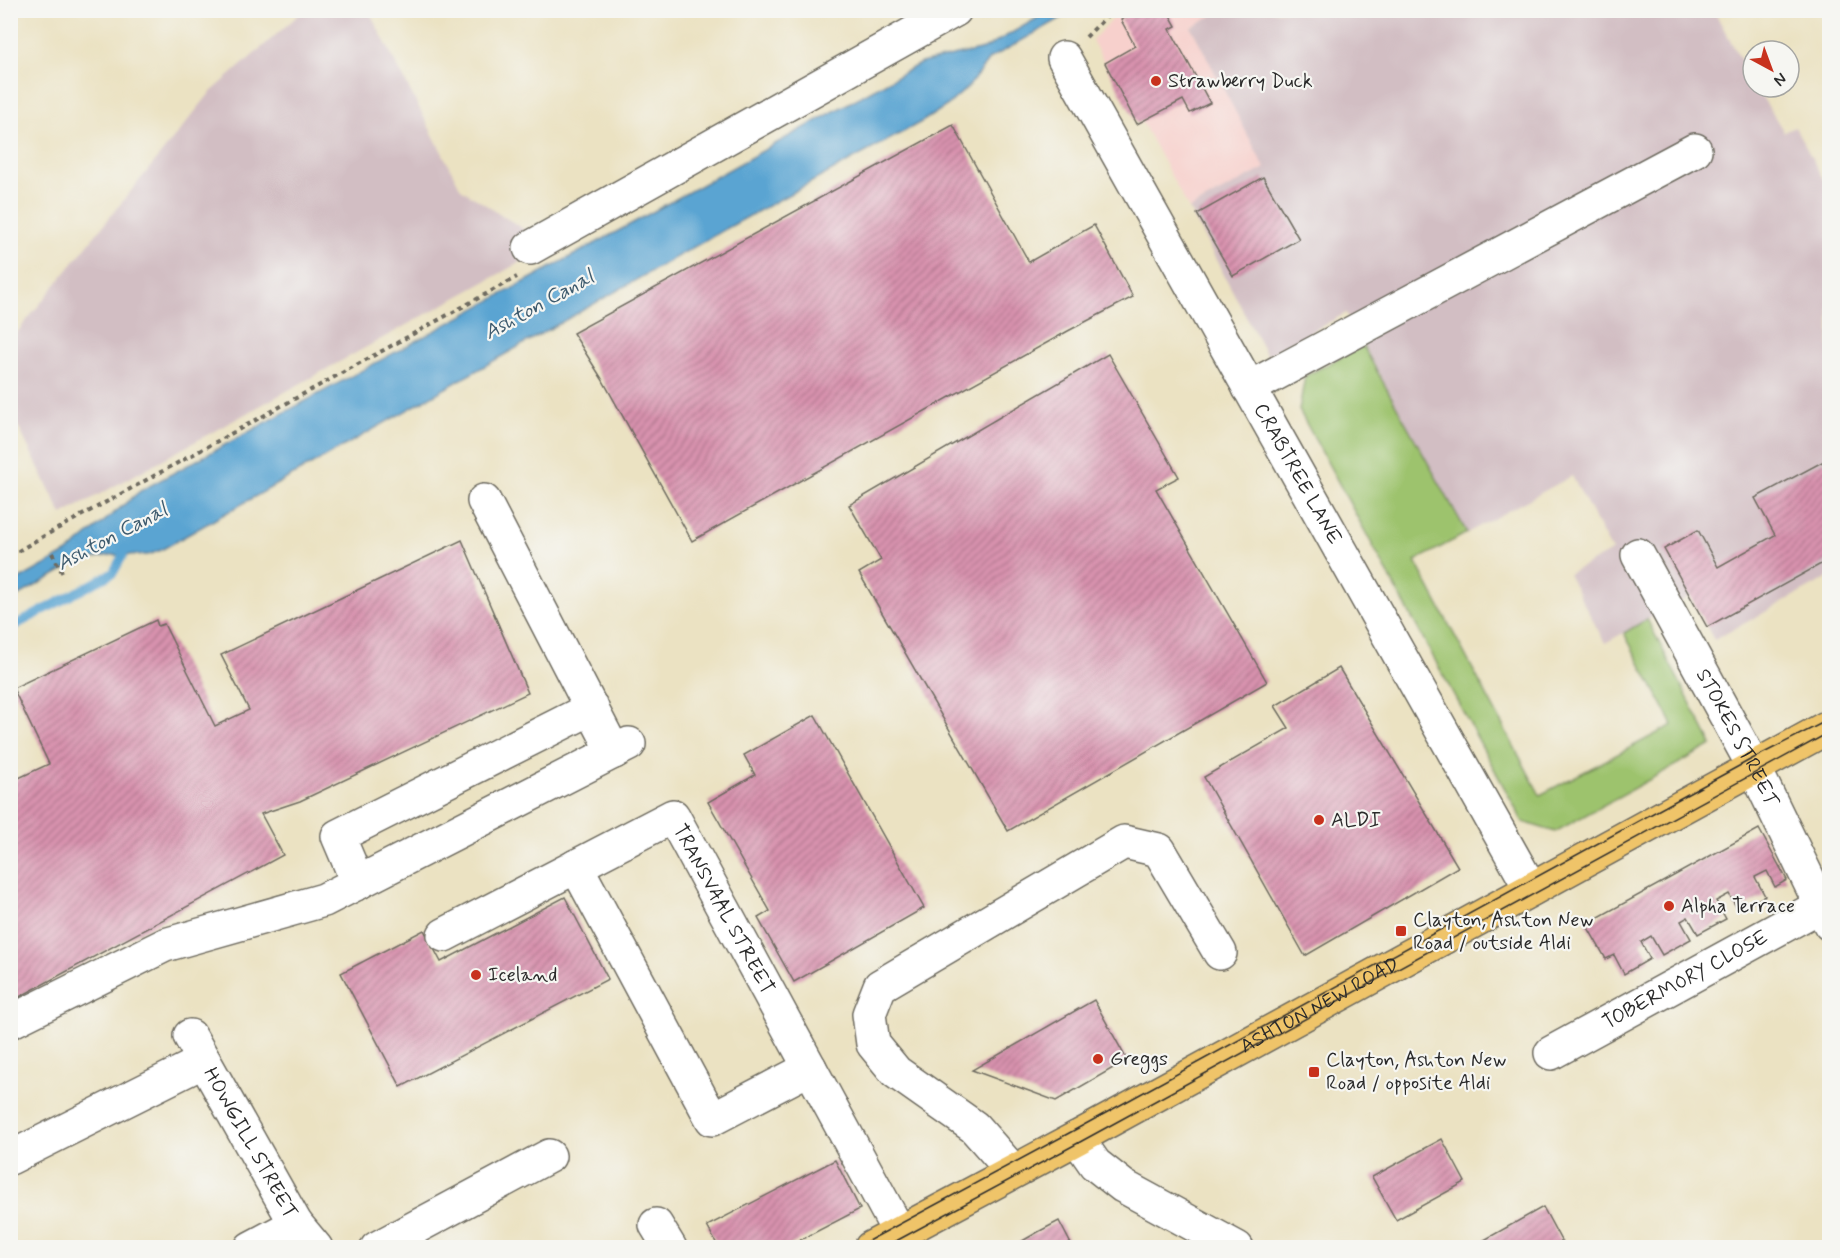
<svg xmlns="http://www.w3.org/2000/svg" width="1840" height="1258" viewBox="0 0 1840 1258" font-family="Mynerve,sans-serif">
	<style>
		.built { fill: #f7d0cc }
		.industrial { fill: #d2bec3 }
		.green { fill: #9dc36d; stroke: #64774c; stroke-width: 1.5 }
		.water { fill: #5aa4d2; stroke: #42687e; stroke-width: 1.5 }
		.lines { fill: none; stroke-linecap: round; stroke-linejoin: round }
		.stream { stroke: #5aa4d2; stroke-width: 9 }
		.building { fill: url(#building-hatch) }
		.minor-casing { stroke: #6e6b60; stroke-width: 36 }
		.major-casing { stroke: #6e6b60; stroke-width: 36 }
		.path { stroke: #6e6b60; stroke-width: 4; stroke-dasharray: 4.5 4.5; stroke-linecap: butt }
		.minor { stroke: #fff; stroke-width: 33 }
		.major { stroke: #efc469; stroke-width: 33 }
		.tram { stroke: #2b2b2b; stroke-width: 1.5 }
		.poi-dot { fill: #c8321e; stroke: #f6f6f2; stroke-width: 2 }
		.labels { text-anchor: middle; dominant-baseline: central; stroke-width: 4.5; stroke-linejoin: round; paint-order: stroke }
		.poi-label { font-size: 20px; fill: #2b2b2b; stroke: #f6f6f2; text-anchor: start }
		.street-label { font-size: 20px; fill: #2b2b2b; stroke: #f6f6f2 }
		.water-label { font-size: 21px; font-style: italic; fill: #3e5b6e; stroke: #f6f6f2 }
	</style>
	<defs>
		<pattern id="building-hatch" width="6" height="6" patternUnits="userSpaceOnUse" patternTransform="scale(1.5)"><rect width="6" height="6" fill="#d892ae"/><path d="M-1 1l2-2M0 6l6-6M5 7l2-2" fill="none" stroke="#af778e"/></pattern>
	</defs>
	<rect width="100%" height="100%" fill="#f6f6f2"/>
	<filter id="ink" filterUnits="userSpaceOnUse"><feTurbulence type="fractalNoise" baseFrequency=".0167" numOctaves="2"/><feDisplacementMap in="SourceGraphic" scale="12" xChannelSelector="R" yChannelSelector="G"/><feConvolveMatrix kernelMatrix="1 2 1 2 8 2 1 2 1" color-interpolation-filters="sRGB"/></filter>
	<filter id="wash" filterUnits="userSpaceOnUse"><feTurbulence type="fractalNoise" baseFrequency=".008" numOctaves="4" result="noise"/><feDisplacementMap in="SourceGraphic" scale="24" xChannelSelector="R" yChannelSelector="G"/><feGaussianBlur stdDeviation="1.35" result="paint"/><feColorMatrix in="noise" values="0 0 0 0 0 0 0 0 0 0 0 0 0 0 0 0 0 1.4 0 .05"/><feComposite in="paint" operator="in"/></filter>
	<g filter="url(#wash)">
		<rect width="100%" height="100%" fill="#ebe2c2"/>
		<polygon class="built" points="1121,11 1221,11 1191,27 1266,168 1189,209 1142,122 1137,124 1092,40"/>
		<g class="industrial">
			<polygon points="303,11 369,11 461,189 531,234 519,263 62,515 11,412 11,340 210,93"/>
			<polygon points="1221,11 1714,11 1753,82 1753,87 1756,87 1784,132 1795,127 1829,190 1829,577 1714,640 1690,596 1605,643 1568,574 1612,551 1572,476 1467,533 1346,313 1267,356 1189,209 1265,168 1191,27"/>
		</g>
		<polygon class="green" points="1363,346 1467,533 1415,561 1540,795 1673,725 1624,633 1647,619 1712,745 1555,832 1523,822 1299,410 1305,376"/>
		<polygon class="water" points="1051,10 1074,11 989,59 969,86 948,105 923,121 722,231 161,550 148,555 111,555 79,561 11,600 11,584 68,552 140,491 629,225 921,63 984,49"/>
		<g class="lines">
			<polyline class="stream" points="10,628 113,573 123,555"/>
		</g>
		<g id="blocks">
			<g class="building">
				<polygon points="1138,10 1167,10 1176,26 1170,29 1210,103 1190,113 1183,100 1137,124 1105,63 1135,46 1121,20"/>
				<polygon points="953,125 1029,262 1094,225 1133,297 1068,331 692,541 602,379 573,333"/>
				<polygon points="1263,177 1299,239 1233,276 1197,214"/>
				<polygon points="1108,354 1179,477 1156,489 1267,682 1008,831 859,573 881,560 849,505"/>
				<polygon points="1824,461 1830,471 1830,559 1707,627 1664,549 1698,530 1718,567 1775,535 1755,498"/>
				<polygon points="462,540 528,693 300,801 261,814 283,855 10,1002 10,782 49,764 13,688 156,620 158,626 164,624 215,726 249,710 221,655"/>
				<polygon points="1339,668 1458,867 1305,956 1204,777 1289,728 1275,706"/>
				<polygon points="815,715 924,908 794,982 758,918 770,911 708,802 755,775 744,755"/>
				<polygon points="1759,829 1787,880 1775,887 1767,871 1755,877 1765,896 1738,910 1729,894 1716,901 1726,919 1698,934 1688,917 1681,921 1691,939 1662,955 1651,936 1641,942 1650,959 1624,974 1614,955 1606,959 1586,924"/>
				<polygon points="565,897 608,979 401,1087 341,973 424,930 441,962"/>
				<polygon points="1094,1000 1127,1060 1056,1101 972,1070"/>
				<polygon points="1442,1139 1465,1182 1396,1220 1372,1177"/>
				<polygon points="835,1160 860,1209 785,1248 719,1248 707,1226"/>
				<polygon points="1543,1207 1565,1248 1470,1248"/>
				<polygon points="1059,1221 1073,1248 1010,1248 1038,1232"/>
			</g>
		</g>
	</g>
	<g filter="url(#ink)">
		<use href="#blocks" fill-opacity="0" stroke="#6e6b60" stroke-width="1.5"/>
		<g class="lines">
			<g class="minor-casing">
				<g id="minor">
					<path id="s1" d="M 1064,58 L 1531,889"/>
					<polyline points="530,248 955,10"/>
					<polyline points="1249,388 1695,150"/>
					<polyline points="484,501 614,752"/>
					<path id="s2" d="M 1638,555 L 1754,767 L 1830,924"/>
					<polyline points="576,866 712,1119 810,1068"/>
					<polyline points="358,883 338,836 592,708"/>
					<path id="s3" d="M 444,935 L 673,816 L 899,1232"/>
					<polyline points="10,1022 165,945 324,900 629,744"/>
					<path id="s4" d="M 190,1036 L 296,1224 L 316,1248"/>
					<path id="s5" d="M 1551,1053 L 1820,906"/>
					<polyline points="1077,1138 1095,1164 1123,1186 1237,1248"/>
					<polyline points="10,1158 204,1061"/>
					<polyline points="1013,1171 974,1127 896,1072 873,1044 869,1014 880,986 1124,842 1159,850 1220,953"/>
					<polyline points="656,1225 670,1248"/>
					<polyline points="251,1248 296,1224"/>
					<polyline points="377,1248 549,1156"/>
				</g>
			</g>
			<g class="major-casing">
				<g id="major">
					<path id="s6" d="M 871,1248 L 1077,1138 L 1830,726"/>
				</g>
			</g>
			<g class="path">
				<polyline points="987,15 996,10"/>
				<polyline points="1086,37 1113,10"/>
				<polyline points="52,553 64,576"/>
				<polyline points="10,556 35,541 517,277"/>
			</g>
			<use href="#minor" class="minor"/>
			<use href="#major" class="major"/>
			<g class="tram">
				<polyline points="855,1248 1071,1132 1750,760 1830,719"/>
				<polyline points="883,1248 1080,1142 1830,732"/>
			</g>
		</g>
	</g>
	<g class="poi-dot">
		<circle cx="1156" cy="81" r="6"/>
		<circle cx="1319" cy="820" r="6"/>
		<circle cx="1669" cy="906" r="6"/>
		<rect x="1395" y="925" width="12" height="12" rx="3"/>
		<circle cx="476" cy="975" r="6"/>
		<circle cx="1098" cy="1059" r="6"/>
		<rect x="1308" y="1066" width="12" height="12" rx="3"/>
	</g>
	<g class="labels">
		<g class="poi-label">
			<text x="1168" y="81">Strawberry Duck</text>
			<text x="1331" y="820">ALDI</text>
			<text x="1681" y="906">Alpha Terrace</text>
			<text x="1413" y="920">Clayton, Ashton New<tspan x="1413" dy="23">Road / outside Aldi</tspan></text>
			<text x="488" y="975">Iceland</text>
			<text x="1110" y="1059">Greggs</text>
			<text x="1326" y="1060">Clayton, Ashton New<tspan x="1326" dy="23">Road / opposite Aldi</tspan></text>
		</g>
		<g class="street-label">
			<text stroke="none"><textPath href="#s1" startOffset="477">CRABTREE LANE</textPath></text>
			<text stroke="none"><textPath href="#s2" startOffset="208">STOKES STREET</textPath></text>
			<text stroke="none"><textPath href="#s3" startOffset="364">TRANSVAAL STREET</textPath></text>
			<text stroke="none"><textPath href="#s5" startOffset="153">TOBERMORY CLOSE</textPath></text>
			<text stroke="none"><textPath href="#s6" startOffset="510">ASHTON NEW ROAD</textPath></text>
			<text stroke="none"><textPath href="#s4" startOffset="123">HOWGILL STREET</textPath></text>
		</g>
		<g class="water-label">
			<text transform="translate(539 305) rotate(-29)">Ashton Canal</text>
			<text transform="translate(112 537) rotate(-28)">Ashton Canal</text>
		</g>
	</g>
	<rect width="1840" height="1258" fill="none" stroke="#f6f6f2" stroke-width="36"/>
	<g transform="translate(1771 69) rotate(139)"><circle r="28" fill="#f6f6f2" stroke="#a5a5a2" stroke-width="1.5"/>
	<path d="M0-4.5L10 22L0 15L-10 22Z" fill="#c8321e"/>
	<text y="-9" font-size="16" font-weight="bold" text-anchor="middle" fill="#2b2b2b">N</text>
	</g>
</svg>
